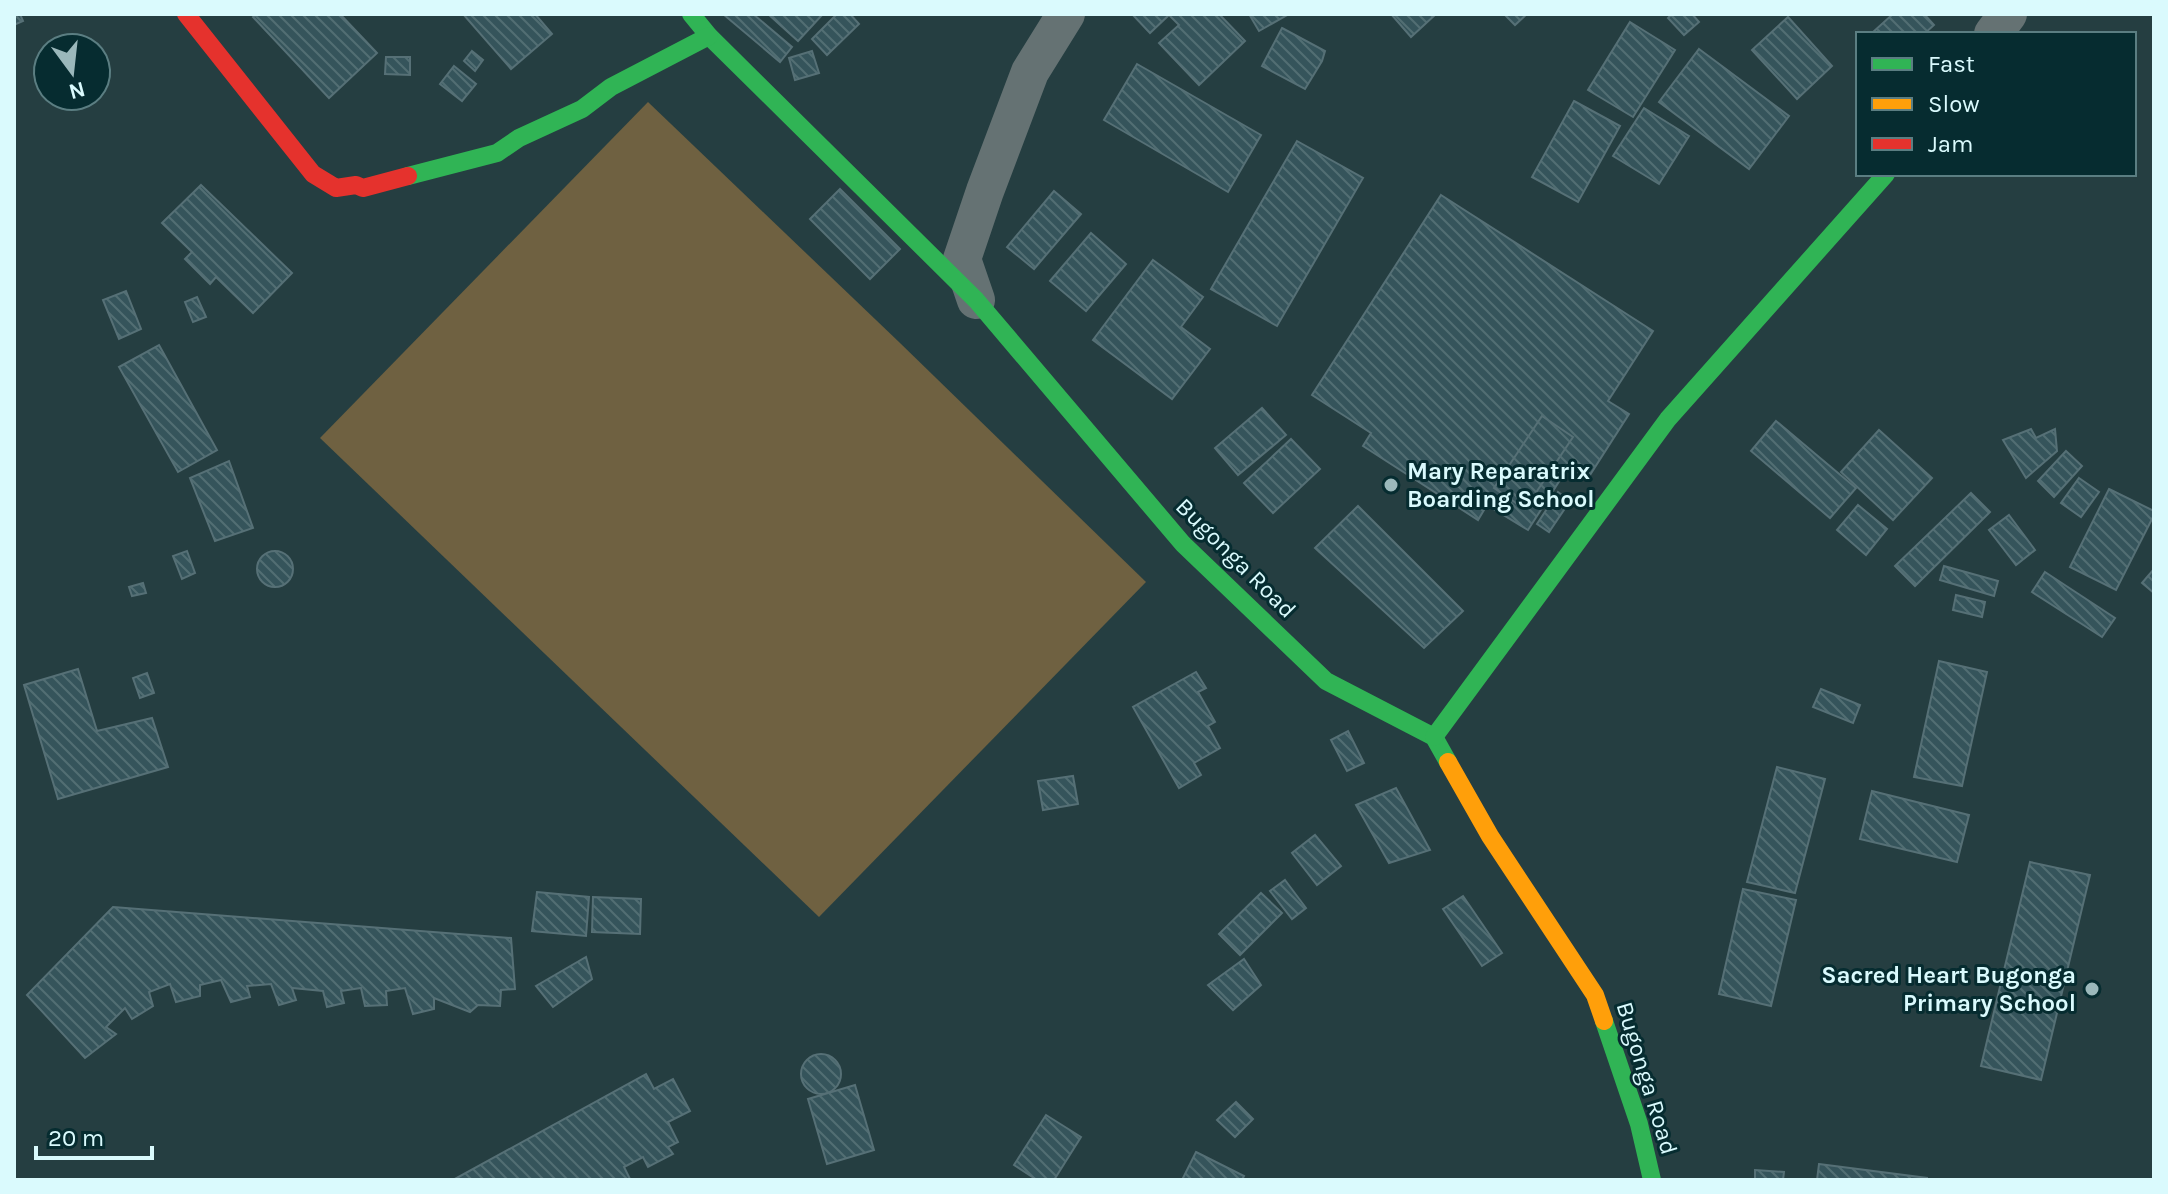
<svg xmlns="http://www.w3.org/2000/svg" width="2168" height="1194" viewBox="0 0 2168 1194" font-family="Karla,sans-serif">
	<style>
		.grass { fill: #6f6141 }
		.building { fill: url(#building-back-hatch); stroke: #567076; stroke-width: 2 }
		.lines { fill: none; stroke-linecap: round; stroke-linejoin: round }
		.street { stroke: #657273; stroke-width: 38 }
		.fast { stroke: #30b455; stroke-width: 18 }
		.slow { stroke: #ff9f0a; stroke-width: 18 }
		.jam { stroke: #e5322d; stroke-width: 18 }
		.poi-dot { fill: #9bb8bb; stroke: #062c30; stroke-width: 3 }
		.labels { text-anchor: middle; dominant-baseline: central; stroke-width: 6; stroke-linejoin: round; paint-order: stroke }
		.poi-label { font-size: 24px; font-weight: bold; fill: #dafafd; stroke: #062c30; text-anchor: start }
		.street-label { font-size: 24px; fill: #dafafd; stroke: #062c30 }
	</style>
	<defs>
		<pattern id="building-back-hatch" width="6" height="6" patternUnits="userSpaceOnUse" patternTransform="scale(2)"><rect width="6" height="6" fill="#35545b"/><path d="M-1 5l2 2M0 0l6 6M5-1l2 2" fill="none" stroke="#526e73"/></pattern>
	</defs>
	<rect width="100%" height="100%" fill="#253e41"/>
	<polygon class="grass" points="648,102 899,342 1146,582 819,917 320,438"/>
	<g class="building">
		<polygon points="14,14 20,14 23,21 14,25"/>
		<polygon points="256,14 340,14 377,53 329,98 253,17"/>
		<polygon points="463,14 535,14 552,34 511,69"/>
		<polygon points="723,14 753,14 792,47 780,62"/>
		<polygon points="768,14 823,14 798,41"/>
		<polygon points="837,14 850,14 859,24 827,55 812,39"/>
		<polygon points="1132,14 1219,14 1245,41 1199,85 1159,43 1179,25 1169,15 1150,33"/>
		<polygon points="1249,14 1289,14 1259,31"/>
		<polygon points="1391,14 1436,14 1411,37"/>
		<polygon points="1504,14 1527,14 1515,25"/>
		<polygon points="1672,14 1692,14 1699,22 1684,35 1668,18"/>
		<polygon points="1893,14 1924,14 1934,25 1924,34 1875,34 1873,32"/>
		<polygon points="1788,17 1832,66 1797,99 1752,50"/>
		<polygon points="1630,22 1675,50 1633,117 1588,90"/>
		<polygon points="1282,28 1325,51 1322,61 1305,89 1262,66"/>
		<polygon points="1699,49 1789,116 1749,169 1659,102"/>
		<polygon points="472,51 483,60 475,71 464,61"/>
		<polygon points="812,51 819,73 795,80 789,58"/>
		<polygon points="386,57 410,57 410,75 385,74"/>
		<polygon points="1137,64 1261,135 1228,192 1104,120"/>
		<polygon points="454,66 476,84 462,101 440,84"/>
		<polygon points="1574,101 1620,126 1578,202 1532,177"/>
		<polygon points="1644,108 1689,136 1659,184 1613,156"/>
		<polygon points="1297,141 1363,178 1277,326 1211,289"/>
		<polygon points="201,185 292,273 253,313 216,277 210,284 185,259 192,252 162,223"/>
		<polygon points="840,189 900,249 870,279 810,219"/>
		<polygon points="1054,191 1081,214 1034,269 1007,247"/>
		<polygon points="1441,195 1653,331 1608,401 1629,414 1588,478 1569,466 1528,530 1487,505 1478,520 1363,446 1371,433 1312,395"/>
		<polygon points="1091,233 1126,264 1086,311 1050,281"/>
		<polygon points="1153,260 1203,297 1181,327 1210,349 1172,399 1093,340"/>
		<polygon points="126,291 141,329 119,339 103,300"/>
		<polygon points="197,297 206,317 193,322 185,302"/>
		<polygon points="159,345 217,450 178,472 119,367"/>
		<polygon points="1262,408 1286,435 1238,475 1215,448"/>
		<polygon points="1542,416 1573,437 1525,509 1494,488"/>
		<polygon points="1776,421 1856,488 1830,518 1751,451"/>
		<polygon points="2031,429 2036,438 2055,429 2057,451 2026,478 2003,440"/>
		<polygon points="1879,430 1932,478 1893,520 1841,472"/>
		<polygon points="1291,439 1320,469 1273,513 1244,483"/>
		<polygon points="2066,451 2082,466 2054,497 2038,481"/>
		<polygon points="229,461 253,528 215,541 190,478"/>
		<polygon points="2079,478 2099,492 2081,517 2061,503"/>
		<polygon points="2109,489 2154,511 2154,515 2116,590 2070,567"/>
		<polygon points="1558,492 1570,501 1549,532 1537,524"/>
		<polygon points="1971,493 1990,512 1915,586 1895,566"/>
		<polygon points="1858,505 1887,529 1866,555 1837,530"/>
		<polygon points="1358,506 1463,611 1424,648 1315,548"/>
		<polygon points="2009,515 2035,550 2016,565 1989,530"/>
		<circle cx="275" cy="569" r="18"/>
		<polygon points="187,551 195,573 182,579 173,556"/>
		<polygon points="1944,566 1998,581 1994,596 1940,580"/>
		<polygon points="2154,569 2154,593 2142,583"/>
		<polygon points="2045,572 2115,618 2102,637 2032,592"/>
		<polygon points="143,583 146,593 132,596 129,587"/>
		<polygon points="1956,595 1985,602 1982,617 1953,610"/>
		<polygon points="1939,661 1987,672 1962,786 1914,777"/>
		<polygon points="78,669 97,731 152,718 168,767 58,799 24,685"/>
		<polygon points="1196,672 1206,688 1198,692 1215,722 1208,726 1220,748 1194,763 1201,775 1179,788 1133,707"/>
		<polygon points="147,673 154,693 140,698 133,678"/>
		<polygon points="1821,689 1860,705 1853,723 1813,707"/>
		<polygon points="1348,731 1364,763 1347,771 1331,740"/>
		<polygon points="1777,767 1825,779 1795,893 1747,882"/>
		<polygon points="1073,776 1078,804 1043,810 1038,781"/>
		<polygon points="1396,788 1430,850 1389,863 1356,805"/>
		<polygon points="1872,791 1969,815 1957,862 1860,839"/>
		<polygon points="1315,835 1341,866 1317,885 1292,853"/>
		<polygon points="2030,862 2090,875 2041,1080 1981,1066"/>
		<polygon points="1285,880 1306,908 1292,919 1270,891"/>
		<polygon points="1743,889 1796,900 1771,1006 1719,994"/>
		<polygon points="537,892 589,897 586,936 532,931"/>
		<polygon points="1261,893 1282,913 1240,955 1219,934"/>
		<polygon points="1463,896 1502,953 1482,966 1443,909"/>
		<polygon points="593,897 641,899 640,934 592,932"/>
		<polygon points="113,907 511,938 515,989 501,990 500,1006 478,1005 470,1012 434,998 434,1009 413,1014 405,988 386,991 387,1005 365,1006 361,988 341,991 344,1003 327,1007 323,991 292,988 296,1000 279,1005 271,984 247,986 250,997 231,1002 221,980 200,985 200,996 176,1002 170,984 149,992 153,1006 132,1019 125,1008 106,1027 116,1034 85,1058 27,995"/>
		<polygon points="586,957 592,979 553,1007 536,986"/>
		<polygon points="1244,959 1261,985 1233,1010 1208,985"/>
		<circle cx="821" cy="1074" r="20"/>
		<polygon points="646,1074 654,1089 673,1079 690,1111 668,1122 678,1142 668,1147 673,1154 648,1167 643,1157 624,1167 630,1179 453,1180"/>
		<polygon points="855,1085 874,1150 827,1164 808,1099"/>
		<polygon points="1236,1102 1253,1119 1235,1137 1217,1120"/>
		<polygon points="1046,1115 1081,1137 1054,1180 1037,1180 1014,1165"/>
		<polygon points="1196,1152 1244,1176 1242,1180 1182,1180"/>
		<polygon points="1819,1164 1927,1178 1927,1180 1817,1180"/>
		<polygon points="1755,1170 1784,1172 1783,1180 1755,1180"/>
	</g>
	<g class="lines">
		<g class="street">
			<polyline points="1993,34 2008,14"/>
			<polyline points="976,300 962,259 985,191 1030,72 1066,14"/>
		</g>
		<g class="fast">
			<polyline points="691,14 709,36 976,300 1183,544 1326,681 1434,737 1448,762"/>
			<polyline points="408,176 497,153 519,138 582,109 611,87 709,36"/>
			<polyline points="1434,737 1668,419 1886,174"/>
			<polyline points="1604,1021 1639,1124 1652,1180"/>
		</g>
		<polyline class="slow" points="1448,762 1490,836 1595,995 1604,1021"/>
		<polyline class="jam" points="186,14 313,174 336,188 356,185 363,188 408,176"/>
	</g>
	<g class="poi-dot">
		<circle cx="1391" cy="485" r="8"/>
		<circle cx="2092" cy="989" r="8"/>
	</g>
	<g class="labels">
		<g class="poi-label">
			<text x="1407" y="471">Mary Reparatrix<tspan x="1407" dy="28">Boarding School</tspan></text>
			<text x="2076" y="975" text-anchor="end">Sacred Heart Bugonga<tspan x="2076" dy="28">Primary School</tspan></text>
		</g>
		<g class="street-label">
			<text transform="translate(1236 558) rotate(45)">Bugonga Road</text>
			<text transform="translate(1647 1078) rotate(73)">Bugonga Road</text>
		</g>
	</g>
	<rect width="2168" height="1194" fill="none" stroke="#dafafd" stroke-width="32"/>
	<rect x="1856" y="32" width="280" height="144" fill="#062c30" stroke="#5b7e82" stroke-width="2"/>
	<rect x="1872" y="58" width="40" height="12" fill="#30b455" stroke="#5b7e82" stroke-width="2"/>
	<text x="1928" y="72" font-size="24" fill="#dafafd">Fast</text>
	<rect x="1872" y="98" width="40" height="12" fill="#ff9f0a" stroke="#5b7e82" stroke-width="2"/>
	<text x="1928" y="112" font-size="24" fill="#dafafd">Slow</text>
	<rect x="1872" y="138" width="40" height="12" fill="#e5322d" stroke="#5b7e82" stroke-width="2"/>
	<text x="1928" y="152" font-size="24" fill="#dafafd">Jam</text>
	<g transform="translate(72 72) rotate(165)"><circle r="38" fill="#062c30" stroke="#5b7e82" stroke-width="2"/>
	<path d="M0-6L14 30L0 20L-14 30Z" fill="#9bb8bb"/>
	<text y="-12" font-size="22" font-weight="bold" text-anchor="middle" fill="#dafafd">N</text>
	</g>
	<path d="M36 1146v12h116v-12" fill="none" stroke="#dafafd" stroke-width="4"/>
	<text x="48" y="1146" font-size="24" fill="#dafafd" stroke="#062c30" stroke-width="6" paint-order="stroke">20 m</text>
</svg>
